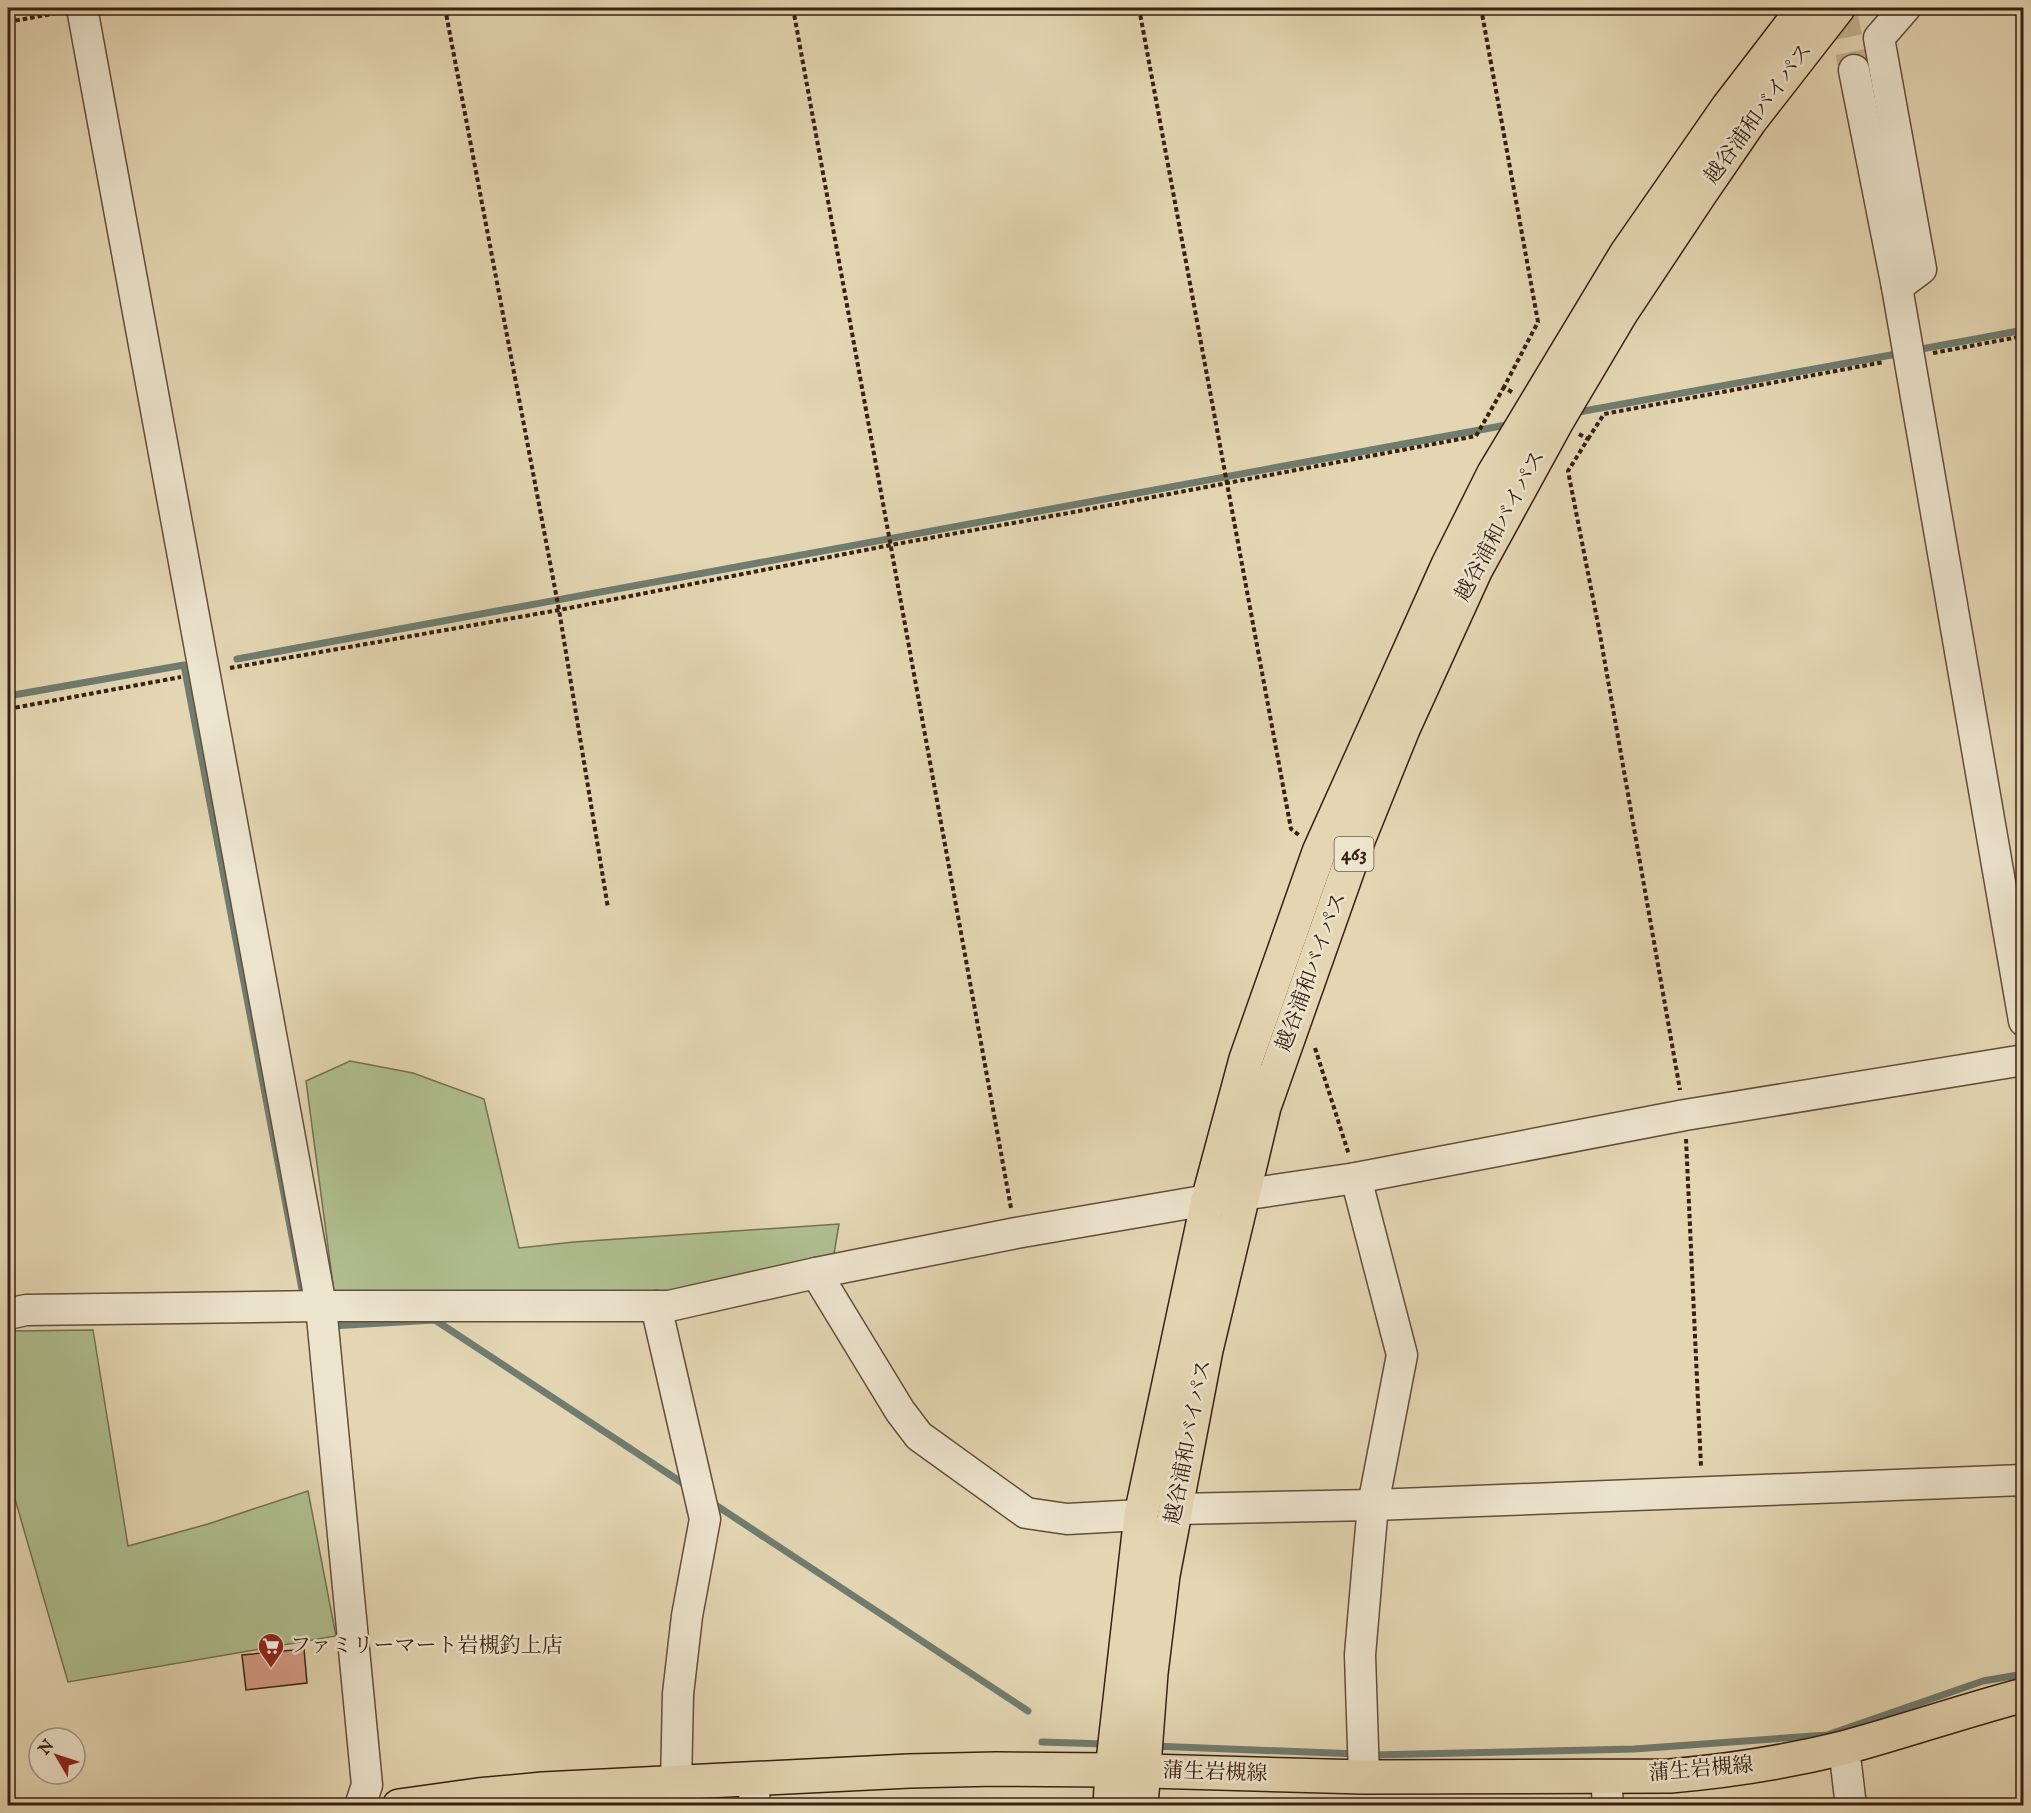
<svg xmlns="http://www.w3.org/2000/svg" width="2031" height="1813" viewBox="0 0 2031 1813" font-family="'IM FELL English','Noto Serif JP',serif">
	<style>
		.green { fill: #afbf90; stroke: #747051; stroke-width: 1.5 }
		.lines { fill: none; stroke-linecap: round; stroke-linejoin: round }
		.stream { stroke: #707c70; stroke-width: 7 }
		.building { fill: #d69c87; stroke: #382012; stroke-width: 1.5 }
		.minor-tunnel { stroke: #c2b293; stroke-width: 30; stroke-dasharray: 30 15; stroke-linecap: butt }
		.minor-casing { stroke: #634e3a; stroke-width: 33 }
		.major-casing { stroke: #382012; stroke-width: 36 }
		.highway-casing { stroke: #382012; stroke-width: 36 }
		.path { stroke: #382012; stroke-width: 4; stroke-dasharray: 4.5 3; stroke-linecap: butt }
		.minor { stroke: #ede4ce; stroke-width: 30 }
		.major { stroke: #e4d6b3; stroke-width: 33 }
		.highway { stroke: #e4d6b3; stroke-width: 33 }
		.labels { text-anchor: middle; dominant-baseline: central; stroke-width: 5; stroke-linejoin: round; paint-order: stroke }
		.shield { fill: #ede4ce; stroke: #6e5b4a; stroke-width: 1.5 }
		.shield-label { font-size: 20px; font-weight: bold; fill: #382012 }
		.street-label { font-size: 21px; fill: #382012; stroke: #ede4ce }
		.poi-label { font-size: 21px; fill: #382012; stroke: #ede4ce; text-anchor: start }
	</style>
	<rect width="100%" height="100%" fill="#e4d6b3"/>
	<filter id="stains"><feTurbulence type="fractalNoise" baseFrequency=".00333" numOctaves="4"/><feColorMatrix values="0 0 0 0 .2 0 0 0 0 .09 0 0 0 0 .02 0 0 0 .5 -.17"/></filter>
	<radialGradient id="worn" r=".72"><stop offset=".6" stop-color="#630" stop-opacity="0"/><stop offset="1" stop-color="#630" stop-opacity=".3"/></radialGradient>
	<g class="green">
		<polygon points="350,1061 413,1073 484,1099 519,1248 574,1242 839,1224 834,1254 665,1292 334,1292 306,1081"/>
		<polygon points="93,1330 128,1546 208,1524 308,1491 336,1636 68,1682 15,1499 13,1331"/>
	</g>
	<g class="lines">
		<g class="stream">
			<polyline points="1916,350 2024,330"/>
			<polyline points="1573,413 1902,353"/>
			<polyline points="237,659 1512,424"/>
			<polyline points="8,696 184,665 304,1300"/>
			<polyline points="331,1326 435,1320 687,1486"/>
			<polyline points="711,1502 1028,1711"/>
			<polyline points="1042,1742 1106,1744"/>
			<polyline points="1153,1746 1358,1754"/>
			<polyline points="1372,1755 1634,1749 1827,1735 1983,1681 2024,1674"/>
		</g>
	</g>
	<polygon class="building" points="304,1649 307,1683 246,1690 242,1655"/>
	<g class="lines">
		<polyline class="minor-tunnel" points="1841,8 1854,70"/>
		<g class="minor-casing">
			<g id="minor">
				<polyline points="82,8 321,1306 367,1785 360,1806"/>
				<polyline points="1854,70 1897,287 2024,1021"/>
				<polyline points="1897,287 1921,269 1879,38 1905,8"/>
				<polyline points="1356,1178 1402,1355 1373,1505 1368,1561 1360,1655 1364,1777"/>
				<polyline points="816,1273 900,1411 919,1436 1026,1513 1067,1519 1141,1515"/>
				<polyline points="656,1306 705,1519 687,1616 678,1694 676,1784"/>
				<polyline points="8,1314 26,1310 321,1306 669,1306 816,1273 1016,1233 1208,1200 1356,1178 1685,1115 2024,1060"/>
				<polyline points="1176,1509 1373,1505 2024,1480"/>
				<polyline points="1844,1748 1851,1806"/>
				<polyline points="1606,1776 1608,1806"/>
				<polyline points="753,1779 755,1806"/>
			</g>
		</g>
		<g class="major-casing">
			<path id="major" d="M 399,1806 L 478,1795 L 543,1789 L 909,1771 L 996,1769 L 1112,1770 L 1364,1777 L 1670,1776 C 1728,1771 1786,1762 1843,1748 C 1903,1732 1963,1711 2024,1695"/>
		</g>
		<g class="highway-casing">
			<g id="highway">
				<polyline points="1110,1806 1112,1770 1141,1515 1208,1200 1246,1059 1319,852 1448,565 1494,473 1626,254 1728,107 1804,8"/>
				<polyline points="1141,1806 1151,1673 1163,1575 1206,1350 1264,1107 1359,838 1403,729 1476,569 1557,421 1621,313 1700,194 1750,121 1838,8"/>
			</g>
		</g>
		<g class="path">
			<polyline points="445,8 559,610 608,908"/>
			<polyline points="793,8 1011,1208"/>
			<polyline points="1139,8 1291,829 1299,835"/>
			<polyline points="1481,8 1538,322 1504,387 1513,393"/>
			<polyline points="8,22 57,13"/>
			<polyline points="1933,353 2024,336"/>
			<polyline points="1579,434 1588,439 1568,471 1599,629 1680,1090"/>
			<polyline points="1588,439 1604,414 1884,362"/>
			<polyline points="230,668 559,610 891,545 1074,512 1476,436 1504,387"/>
			<polyline points="8,709 181,677"/>
			<polyline points="1315,1048 1349,1155"/>
			<polyline points="1686,1139 1701,1467"/>
		</g>
		<use href="#minor" class="minor"/>
		<use href="#major" class="major"/>
		<use href="#highway" class="highway"/>
	</g>
	<defs>
		<g id="supermarket-pin" transform="scale(1.35)"><path d="M0 17L-7.5 6A9.5 9.5 0 1 1 7.5 6Z" fill="#8f2418" stroke="#ede4ce"/><path d="M-6-5.5h2.5l.6 2H6L4.5 2H-2.5L-4.4-4H-6ZM-1.5 3.2a1.3 1.3 0 1 0 .1 0ZM3 3.2a1.3 1.3 0 1 0 .1 0Z" fill="#fff"/></g>
	</defs>
	<g fill-rule="evenodd">
		<use href="#supermarket-pin" x="271" y="1646"/>
	</g>
	<g class="labels">
		<rect class="shield" x="1334.5" y="837" width="39" height="34" rx="4.5"/>
		<g class="shield-label">
			<text x="1354" y="854">463</text>
		</g>
		<g class="street-label">
			<text transform="translate(1759 114) rotate(-54)">越谷浦和バイパス</text>
			<text transform="translate(1501 526) rotate(-62)">越谷浦和バイパス</text>
			<text transform="translate(1312 972) rotate(-70)">越谷浦和バイパス</text>
			<text transform="translate(1189 1442) rotate(-79)">越谷浦和バイパス</text>
			<text transform="translate(1701 1770) rotate(-5)">蒲生岩槻線</text>
			<text transform="translate(1215 1773) rotate(2)">蒲生岩槻線</text>
		</g>
		<g class="poi-label">
			<text x="290" y="1646">ファミリーマート岩槻釣上店</text>
		</g>
	</g>
	<rect width="2031" height="1813" fill="none" stroke="#e4d6b3" stroke-width="30"/>
	<rect x="9" y="9" width="2013" height="1795" fill="none" stroke="#382012" stroke-width="3"/>
	<rect x="15" y="15" width="2001" height="1783" fill="none" stroke="#382012" stroke-width="1.5"/>
	<g transform="translate(57 1756) rotate(309)"><circle r="28" fill="#ede4ce" stroke="#a59683" stroke-width="1.5"/>
	<path d="M0-4.5L10 22L0 15L-10 22Z" fill="#8f2418"/>
	<text y="-9" font-size="16" font-weight="bold" text-anchor="middle" fill="#382012">N</text>
	</g>
	<rect width="100%" height="100%" filter="url(#stains)"/>
	<rect width="100%" height="100%" fill="url(#worn)"/>
</svg>
